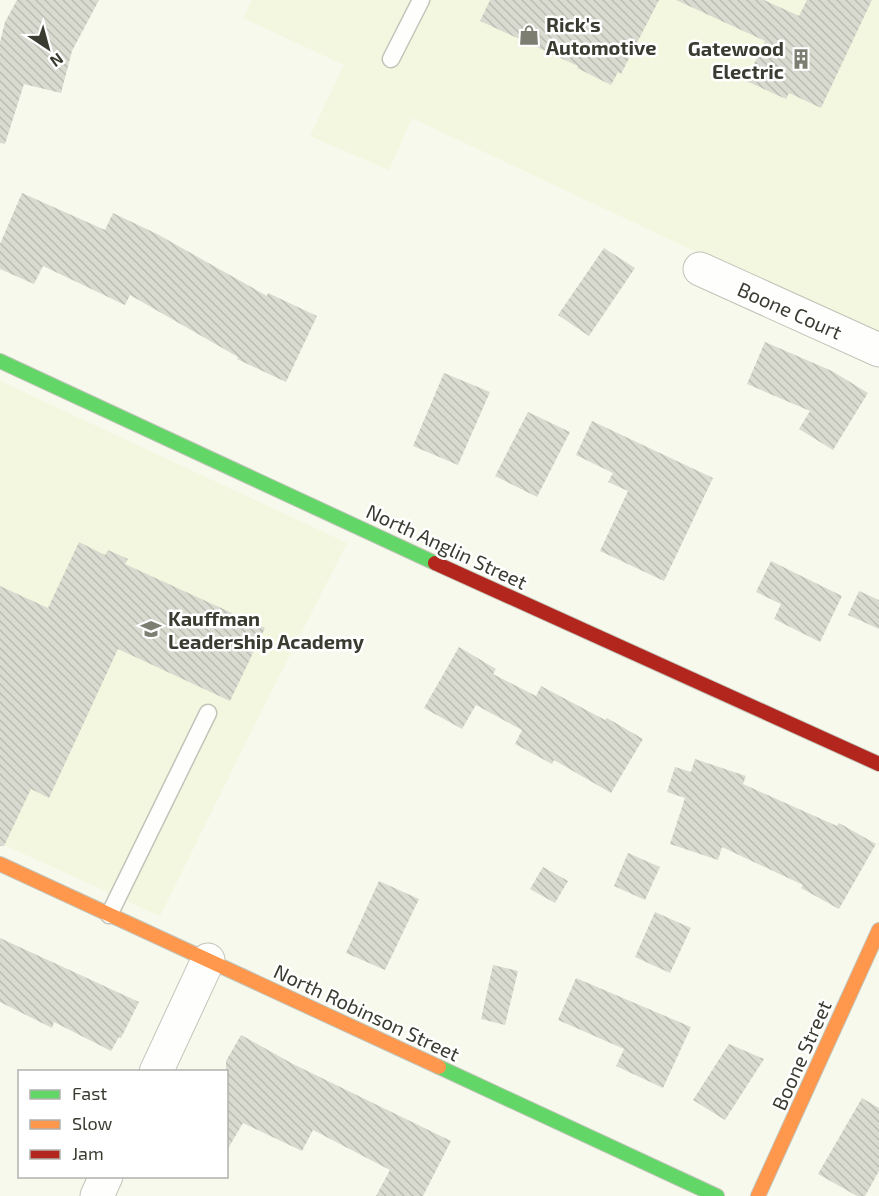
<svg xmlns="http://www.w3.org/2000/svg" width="879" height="1196" viewBox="0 0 879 1196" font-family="'Exo 2',sans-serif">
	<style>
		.built { fill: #f3f7df }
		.building { fill: url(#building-back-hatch) }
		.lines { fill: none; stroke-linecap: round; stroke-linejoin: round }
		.lane-casing { stroke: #c2c4ba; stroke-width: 19 }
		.street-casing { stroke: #c2c4ba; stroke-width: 35 }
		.fast-casing { stroke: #c2c4ba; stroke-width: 16 }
		.slow-casing { stroke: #c2c4ba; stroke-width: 16 }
		.jam-casing { stroke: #c2c4ba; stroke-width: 16 }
		.lane { stroke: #fefefc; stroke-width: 16 }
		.street { stroke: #fefefc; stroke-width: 33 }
		.fast { stroke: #63d668; stroke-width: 14 }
		.slow { stroke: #ff974d; stroke-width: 14 }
		.jam { stroke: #b3261e; stroke-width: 14 }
		.labels { text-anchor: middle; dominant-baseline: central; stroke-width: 5; stroke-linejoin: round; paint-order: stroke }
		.poi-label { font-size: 20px; font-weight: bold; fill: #3a3b31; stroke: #fff; text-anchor: start }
		.street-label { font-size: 20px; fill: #3a3b31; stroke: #fff }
	</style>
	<defs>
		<pattern id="building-back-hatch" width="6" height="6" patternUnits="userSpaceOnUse" patternTransform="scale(1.5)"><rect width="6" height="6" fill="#d9dbd0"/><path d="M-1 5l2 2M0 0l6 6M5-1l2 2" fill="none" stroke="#bbbdb3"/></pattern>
	</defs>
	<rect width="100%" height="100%" fill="#f6f9eb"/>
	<g class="built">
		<polygon points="252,0 879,0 879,338 412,118 389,170 310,136 344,65 243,18"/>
		<polygon points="0,381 347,543 259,716 160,916 0,843"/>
	</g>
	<g class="building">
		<polygon points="17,0 99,0 72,51 61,93 24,84 5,144 0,143 0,42 5,22"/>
		<polygon points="490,0 659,0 621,74 618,72 611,85 577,68 578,66 480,21"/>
		<polygon points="676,0 764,0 799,16 807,0 872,0 821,108 789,93 786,99 746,81 765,41"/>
		<polygon points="22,193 105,230 113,213 157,234 267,296 268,293 317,316 286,382 237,359 238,357 130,295 125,305 43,266 34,284 0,269 0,244"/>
		<polygon points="604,248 635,268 589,336 558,315"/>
		<polygon points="765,342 832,371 868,393 833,450 799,429 810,411 747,384"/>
		<polygon points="444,373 490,392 458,465 413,446"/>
		<polygon points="528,412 570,432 537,497 495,476"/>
		<polygon points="592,421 713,478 664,581 600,551 628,491 608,482 613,473 576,455"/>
		<polygon points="79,542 105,555 108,550 128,559 125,564 265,628 230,701 118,649 49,798 31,789 4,846 0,846 0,586 48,608"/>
		<polygon points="771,561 842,596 820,642 774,619 781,604 756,592"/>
		<polygon points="859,591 879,600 879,629 848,615"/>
		<polygon points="459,647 496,669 493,674 536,696 541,686 605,720 607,718 643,739 611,793 554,760 552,764 515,744 522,730 476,705 462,729 424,708"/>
		<polygon points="695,759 746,776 743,784 837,826 839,823 876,844 839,909 801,888 803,885 722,847 718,860 670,844 685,798 667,792 675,767 691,772"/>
		<polygon points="628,853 660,867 645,900 614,886"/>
		<polygon points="543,867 568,881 555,903 530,889"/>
		<polygon points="379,881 419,899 385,970 346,953"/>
		<polygon points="655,912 691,928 670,973 635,957"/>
		<polygon points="0,938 139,1002 121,1038 119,1037 111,1051 54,1022 52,1028 0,1002"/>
		<polygon points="493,965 518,971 505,1025 481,1019"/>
		<polygon points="576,978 691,1027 663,1088 616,1066 624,1049 558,1020"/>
		<polygon points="241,1035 293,1064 451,1141 423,1196 376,1196 390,1170 313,1130 302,1151 243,1123 226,1152 226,1061"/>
		<polygon points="729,1044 764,1059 725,1120 693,1100"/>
		<polygon points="862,1098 879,1108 879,1171 865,1196 857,1196 818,1174"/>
	</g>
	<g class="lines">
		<g class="lane-casing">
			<g id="lane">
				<polyline points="391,59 421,0"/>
				<polyline points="109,915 208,713"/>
			</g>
		</g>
		<g class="street-casing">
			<g id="street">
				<polyline points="700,269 879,350"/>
				<polyline points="156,1072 208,960"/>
				<polyline points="97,1196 106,1176"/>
			</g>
		</g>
		<g class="fast-casing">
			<g id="fast">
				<polyline points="0,361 435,563"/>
				<polyline points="439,1067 717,1196"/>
			</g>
		</g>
		<g class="slow-casing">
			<g id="slow">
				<polyline points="0,864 439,1067"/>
				<polyline points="758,1196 879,930"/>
			</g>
		</g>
		<g class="jam-casing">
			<polyline id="jam" points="435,563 879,764"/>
		</g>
		<use href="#lane" class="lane"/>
		<use href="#street" class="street"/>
		<use href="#fast" class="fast"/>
		<use href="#slow" class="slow"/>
		<use href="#jam" class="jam"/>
	</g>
	<defs>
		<g id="shop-bare" transform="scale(1.62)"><path d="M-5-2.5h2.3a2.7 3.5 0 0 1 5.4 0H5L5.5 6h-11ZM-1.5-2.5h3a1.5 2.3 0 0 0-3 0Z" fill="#7c7e72" stroke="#fff" stroke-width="2.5" paint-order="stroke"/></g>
		<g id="building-bare" transform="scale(1.62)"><path d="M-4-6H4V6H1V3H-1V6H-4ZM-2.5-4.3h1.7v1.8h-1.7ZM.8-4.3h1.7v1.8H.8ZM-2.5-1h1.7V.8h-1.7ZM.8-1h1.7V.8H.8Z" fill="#7c7e72" stroke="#fff" stroke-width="2.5" paint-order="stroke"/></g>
		<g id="school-bare" transform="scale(1.62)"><path d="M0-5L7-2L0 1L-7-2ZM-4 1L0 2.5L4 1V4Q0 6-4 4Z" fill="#7c7e72" stroke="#fff" stroke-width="2.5" paint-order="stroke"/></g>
	</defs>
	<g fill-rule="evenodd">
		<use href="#shop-bare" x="529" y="35"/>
		<use href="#building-bare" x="801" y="59"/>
		<use href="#school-bare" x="151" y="629"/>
	</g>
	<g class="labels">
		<g class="poi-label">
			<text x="546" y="24">Rick's<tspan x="546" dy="23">Automotive</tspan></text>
			<text x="784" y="48" text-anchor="end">Gatewood<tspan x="784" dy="23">Electric</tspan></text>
			<text x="168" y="618">Kauffman<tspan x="168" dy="23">Leadership Academy</tspan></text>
		</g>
		<g class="street-label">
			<text transform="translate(790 310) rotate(24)">Boone Court</text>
			<text transform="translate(447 546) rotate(25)">North Anglin Street</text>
			<text transform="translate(367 1012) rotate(25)">North Robinson Street</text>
			<text transform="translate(801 1055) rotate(-66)">Boone Street</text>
		</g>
	</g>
	<rect x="18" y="1070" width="210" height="108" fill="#ffffff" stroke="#b0b1ad" stroke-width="1.5"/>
	<rect x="30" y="1090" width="30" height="9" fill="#63d668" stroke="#b0b1ad" stroke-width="1.5"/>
	<text x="72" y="1100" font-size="18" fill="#3a3b31">Fast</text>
	<rect x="30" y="1120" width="30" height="9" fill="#ff974d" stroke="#b0b1ad" stroke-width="1.5"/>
	<text x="72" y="1130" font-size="18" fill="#3a3b31">Slow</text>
	<rect x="30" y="1150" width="30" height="9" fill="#b3261e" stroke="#b0b1ad" stroke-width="1.5"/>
	<text x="72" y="1160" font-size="18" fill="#3a3b31">Jam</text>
	<g transform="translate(48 48) rotate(144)" stroke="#ffffff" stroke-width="4.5" paint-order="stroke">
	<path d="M0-4.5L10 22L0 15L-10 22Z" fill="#3a3b31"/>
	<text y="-9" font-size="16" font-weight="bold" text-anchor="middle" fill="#3a3b31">N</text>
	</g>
</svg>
